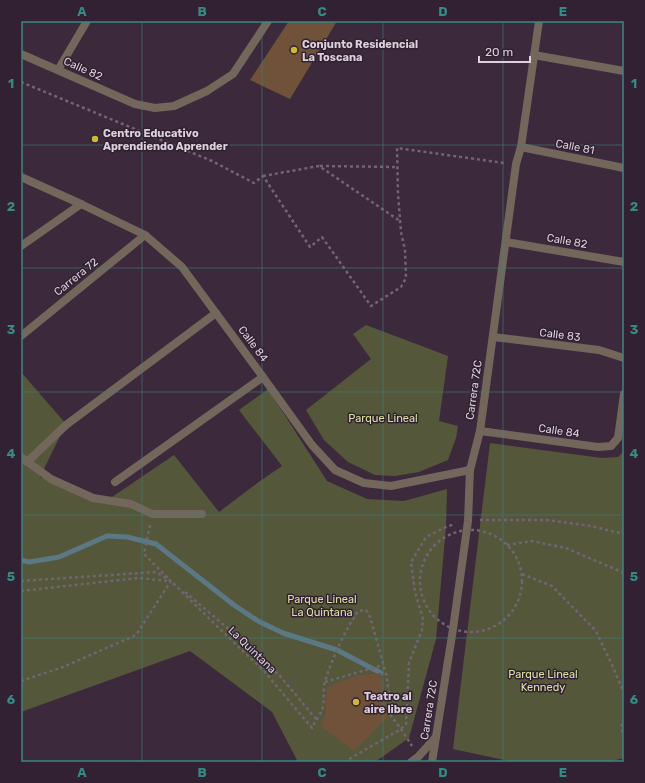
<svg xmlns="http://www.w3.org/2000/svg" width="645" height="783" viewBox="0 0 645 783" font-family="Rubik,sans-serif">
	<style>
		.green { fill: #545739 }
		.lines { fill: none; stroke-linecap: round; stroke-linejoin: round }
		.stream { stroke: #5c7885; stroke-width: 5 }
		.building { fill: #6f5239 }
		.path { stroke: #736473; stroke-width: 2.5; stroke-dasharray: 3 3; stroke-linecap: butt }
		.service { stroke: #73665b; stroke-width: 8 }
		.minor { stroke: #73665b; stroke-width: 8 }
		.tertiary { stroke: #73665b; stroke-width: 8 }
		.grid { fill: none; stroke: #388884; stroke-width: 1; stroke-opacity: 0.55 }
		.poi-dot { fill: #ceb838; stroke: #312132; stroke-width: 1.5 }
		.labels { text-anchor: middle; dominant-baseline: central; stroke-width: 3; stroke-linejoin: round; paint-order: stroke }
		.poi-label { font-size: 11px; font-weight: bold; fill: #dbd0db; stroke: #312132; text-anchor: start }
		.street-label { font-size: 11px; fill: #dbd0db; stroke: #312132 }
		.park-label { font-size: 11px; fill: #d9e0a0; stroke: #312132 }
		.neatline { fill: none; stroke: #388884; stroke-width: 1.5 }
		.grid-label { font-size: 13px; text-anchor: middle; font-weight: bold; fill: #388884 }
	</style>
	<rect width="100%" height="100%" fill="#3c2a3c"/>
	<g class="green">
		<polygon points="366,325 448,356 439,421 458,426 456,438 448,460 419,472 395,476 375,475 348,462 324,440 306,410 371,359 353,334"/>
		<polygon points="21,372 66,424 40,477 109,499 174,455 219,512 260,481 282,466 239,410 268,389 327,481 367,499 404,501 447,489 446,527 436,639 409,738 375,762 298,762 272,712 190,651 21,712"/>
		<polygon points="490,443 602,458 618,457 624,451 624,758 608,762 513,762 453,749"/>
	</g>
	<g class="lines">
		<polyline class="stream" points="21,560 29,562 59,557 107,536 127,537 156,544 234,605 258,621 283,633 337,650 381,673"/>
	</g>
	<g class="building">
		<polygon points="289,21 337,21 290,99 250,80"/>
		<polygon points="381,673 388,717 354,751 320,726 325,716 327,687 358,675"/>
	</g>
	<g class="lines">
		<g class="path">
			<polyline points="21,82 212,161 254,183 263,176 310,247 322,237 371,306 401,287 406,278 405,250 401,232 398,194 397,148 504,163"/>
			<polyline points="320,166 397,167"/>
			<polyline points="263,176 319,166 400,221"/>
			<polyline points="480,520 547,520 591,526 624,534"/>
			<polyline points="150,525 144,554 168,578"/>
			<circle cx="471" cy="581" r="51"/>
			<polyline points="507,545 532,541 566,548 624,573"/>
			<polyline points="522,574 552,586 596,631 613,667 624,693"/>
			<path d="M 21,581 L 156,572 L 171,581 L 228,637 L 263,670 L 312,728 C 315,721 319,717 321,712 C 326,703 322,690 325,681 C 333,657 344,632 358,611 L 366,610 L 370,617 L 378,645 L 387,678 L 391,716 L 401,729 L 412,746"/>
			<polyline points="21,591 138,578 168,581"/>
			<polyline points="185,592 225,626 280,676 316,719"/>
			<polyline points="21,681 63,667 136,635 171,581"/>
			<polyline points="325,682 383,665"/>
			<polyline points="624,718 621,728 624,736"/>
			<polyline points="344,762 401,729 406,724 409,663 422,630 423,619 415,592 411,562 426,537 446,527 455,524"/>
		</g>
		<g class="service">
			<polyline points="21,246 81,204"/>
			<polyline points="21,336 145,235"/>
			<polyline points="21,457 51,479 93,498 131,504 152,514 202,514"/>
			<polyline points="27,462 66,425 216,313"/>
			<polyline points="115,482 263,377"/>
		</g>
		<g class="minor">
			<polyline points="21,54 135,104 155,108 174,106 207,91 233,74 268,21"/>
			<polyline points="534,55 624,71"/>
			<polyline points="58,70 87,21"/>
			<polyline points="521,147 624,168"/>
			<polyline points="21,177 81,204 145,235 182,267 263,377 312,445 335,470 364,483 391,486 470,470"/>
			<polyline points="506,242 624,262"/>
			<polyline points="493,337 599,350 624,358"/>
			<polyline points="480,431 598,447 611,446 618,438 624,394"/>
			<polyline points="432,762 436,737"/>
		</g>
		<polyline class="tertiary" points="411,762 418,757 436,737 453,629 468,521 470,470 480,431 516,164 521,147 539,21"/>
	</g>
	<path class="grid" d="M 142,21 L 142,762M 262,21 L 262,762M 383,21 L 383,762M 503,21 L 503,762M 21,145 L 624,145M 21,268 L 624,268M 21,392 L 624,392M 21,515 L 624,515M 21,638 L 624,638"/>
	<g class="poi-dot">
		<circle cx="294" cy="50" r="4"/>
		<circle cx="95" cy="139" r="4"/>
		<circle cx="356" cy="702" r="4"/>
	</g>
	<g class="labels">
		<g class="poi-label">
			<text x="302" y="44">Conjunto Residencial<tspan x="302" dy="13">La Toscana</tspan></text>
			<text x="103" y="133">Centro Educativo<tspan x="103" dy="13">Aprendiendo Aprender</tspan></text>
			<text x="364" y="696">Teatro al<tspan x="364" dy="13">aire libre</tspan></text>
		</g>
		<g class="street-label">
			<text transform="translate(83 69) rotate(24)">Calle 82</text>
			<text transform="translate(575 147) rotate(11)">Calle 81</text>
			<text transform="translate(567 241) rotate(10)">Calle 82</text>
			<text transform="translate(76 277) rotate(-39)">Carrera 72</text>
			<text transform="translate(560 335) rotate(7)">Calle 83</text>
			<text transform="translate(253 344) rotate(53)">Calle 84</text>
			<text transform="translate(474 390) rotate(-82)">Carrera 72C</text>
			<text transform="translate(559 431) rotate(8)">Calle 84</text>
			<text transform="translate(252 650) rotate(44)">La Quintana</text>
			<text transform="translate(429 710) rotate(-81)">Carrera 72C</text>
		</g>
		<g class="park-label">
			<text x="383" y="418">Parque Lineal</text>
			<text x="322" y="599">Parque Lineal<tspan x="322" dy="13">La Quintana</tspan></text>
			<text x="543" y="674">Parque Lineal<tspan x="543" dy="13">Kennedy</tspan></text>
		</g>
	</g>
	<rect width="645" height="783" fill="none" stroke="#312132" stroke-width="44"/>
	<path d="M479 56v6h51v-6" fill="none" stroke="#dbd0db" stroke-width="2"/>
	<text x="485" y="56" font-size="12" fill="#dbd0db" stroke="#312132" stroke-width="3" paint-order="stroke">20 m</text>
	<rect x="22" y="22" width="601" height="739" class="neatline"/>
	<g class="grid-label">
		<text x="82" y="16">A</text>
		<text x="202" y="16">B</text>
		<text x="322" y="16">C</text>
		<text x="443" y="16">D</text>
		<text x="563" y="16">E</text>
		<text x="11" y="88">1</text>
		<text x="634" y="88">1</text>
		<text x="11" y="211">2</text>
		<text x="634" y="211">2</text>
		<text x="11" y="334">3</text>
		<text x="634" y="334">3</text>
		<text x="11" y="458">4</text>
		<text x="634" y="458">4</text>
		<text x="11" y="581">5</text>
		<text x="634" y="581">5</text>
		<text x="11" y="704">6</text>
		<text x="634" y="704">6</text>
		<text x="82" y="777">A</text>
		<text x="202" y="777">B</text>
		<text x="322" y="777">C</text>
		<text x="443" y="777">D</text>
		<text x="563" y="777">E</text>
	</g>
</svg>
